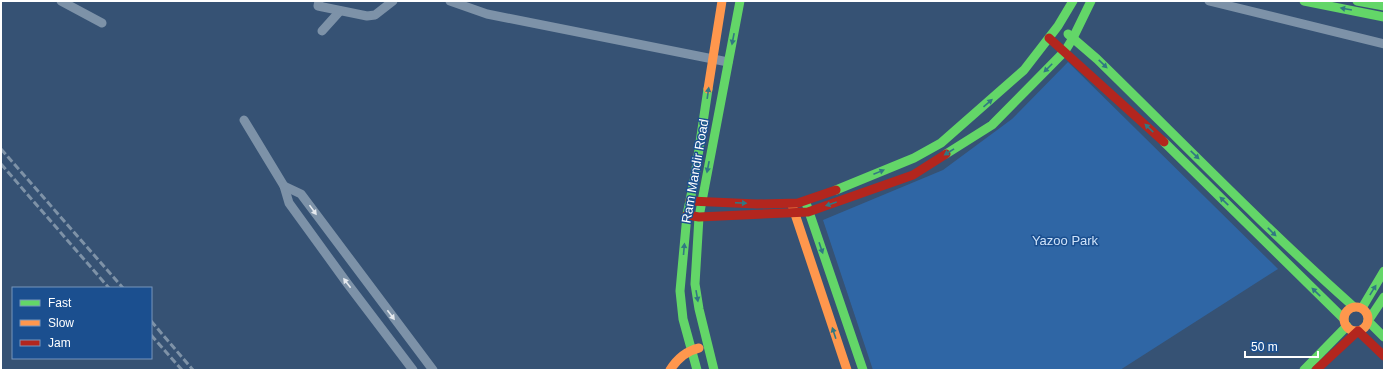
<svg xmlns="http://www.w3.org/2000/svg" width="1385" height="371" viewBox="0 0 1385 371" font-family="Arial,sans-serif">
	<style>
		.green { fill: #2f66a5 }
		.lines { fill: none; stroke-linecap: round; stroke-linejoin: round }
		.street { stroke: #7d92a8; stroke-width: 9 }
		.fast { stroke: #63d668; stroke-width: 9 }
		.slow { stroke: #ff974d; stroke-width: 9 }
		.jam { stroke: #b3261e; stroke-width: 9 }
		.rail { stroke: #7e92a7; stroke-width: 3; stroke-dasharray: 7 3; stroke-linecap: butt }
		.oneway { fill: #317883 }
		.oneway2 { fill: #e5e9ee }
		.labels { text-anchor: middle; dominant-baseline: central; stroke-width: 3; stroke-linejoin: round; paint-order: stroke }
		.street-label { font-size: 13px; fill: #fff; stroke: #1b4f8f }
		.park-label { font-size: 13px; fill: #cfe3fa; stroke: #1b4f8f }
	</style>
	<rect width="100%" height="100%" fill="#365274"/>
	<polygon class="green" points="1068,62 1278,269 1120,370 873,370 823,220 943,170 1012,119"/>
	<g class="lines">
		<g class="street">
			<polyline points="61,1 102,23"/>
			<polyline points="319,1 318,6 367,16 375,15 393,1"/>
			<polyline points="450,1 487,14 728,62"/>
			<polyline points="1209,1 1384,44"/>
			<polyline points="322,31 340,11"/>
			<polyline points="244,120 284,186 289,203 347,283 413,370"/>
			<polyline points="284,186 301,194 433,370"/>
		</g>
		<g class="fast">
			<polyline points="1304,1 1384,17"/>
			<polyline points="1357,1 1384,6"/>
			<path d="M 1068,34 L 1097,59 C 1182,142 1265,228 1354,307"/>
			<polyline points="1164,142 1344,319"/>
			<polyline points="946,154 992,125 1065,51 1073,38 1091,1"/>
			<polyline points="836,190 914,158 941,143 1024,70 1058,26 1073,1"/>
			<polyline points="806,203 863,370"/>
			<polyline points="1384,297 1368,321 1384,337"/>
			<polyline points="1362,308 1384,271"/>
			<polyline points="697,370 683,319 680,291 687,215 695,176 708,89"/>
			<polyline points="714,370 699,309 695,284 699,217 740,1"/>
			<polyline points="1304,370 1347,326"/>
		</g>
		<g class="slow">
			<polyline points="708,89 722,1"/>
			<polyline points="792,205 847,370"/>
			<circle cx="1356" cy="319" r="12"/>
			<path d="M 670,370 C 677,359 686,351 699,348"/>
		</g>
		<g class="jam">
			<polyline points="1049,38 1164,142"/>
			<polyline points="690,201 757,204 798,203 836,190"/>
			<polyline points="687,215 699,217 808,212 913,175 946,154"/>
			<polyline points="1316,370 1358,331 1384,356"/>
		</g>
		<g class="rail">
			<polyline points="1,149 123,288"/>
			<polyline points="1,164 109,288"/>
			<polyline points="151,321 193,370"/>
			<polyline points="151,335 182,370"/>
		</g>
	</g>
	<defs><path id="oneway-solid" d="M-6-.8H1V-3.2L6.5 0L1 3.2V.8H-6Z"/></defs>
	<g class="oneway">
		<use href="#oneway-solid" transform="translate(1346 9) rotate(-170)"/>
		<use href="#oneway-solid" transform="translate(733 39) rotate(101)"/>
		<use href="#oneway-solid" transform="translate(1103 64) rotate(44)"/>
		<use href="#oneway-solid" transform="translate(1048 68) rotate(135)"/>
		<use href="#oneway-solid" transform="translate(708 93) rotate(-82)"/>
		<use href="#oneway-solid" transform="translate(988 103) rotate(-41)"/>
		<use href="#oneway-solid" transform="translate(1149 128) rotate(-136)"/>
		<use href="#oneway-solid" transform="translate(949 152) rotate(148)"/>
		<use href="#oneway-solid" transform="translate(1195 155) rotate(44)"/>
		<use href="#oneway-solid" transform="translate(708 167) rotate(101)"/>
		<use href="#oneway-solid" transform="translate(879 172) rotate(-22)"/>
		<use href="#oneway-solid" transform="translate(1224 201) rotate(-136)"/>
		<use href="#oneway-solid" transform="translate(741 203) rotate(3)"/>
		<use href="#oneway-solid" transform="translate(831 204) rotate(161)"/>
		<use href="#oneway-solid" transform="translate(1272 232) rotate(45)"/>
		<use href="#oneway-solid" transform="translate(821 248) rotate(71)"/>
		<use href="#oneway-solid" transform="translate(684 249) rotate(-85)"/>
		<use href="#oneway-solid" transform="translate(1373 290) rotate(-58)"/>
		<use href="#oneway-solid" transform="translate(1316 292) rotate(-136)"/>
		<use href="#oneway-solid" transform="translate(697 296) rotate(80)"/>
		<use href="#oneway-solid" transform="translate(834 333) rotate(-108)"/>
	</g>
	<g class="oneway2">
		<use href="#oneway-solid" transform="translate(313 210) rotate(54)"/>
		<use href="#oneway-solid" transform="translate(347 283) rotate(-127)"/>
		<use href="#oneway-solid" transform="translate(391 315) rotate(53)"/>
	</g>
	<g class="labels">
		<g class="street-label">
			<text transform="translate(695 171) rotate(-80)">Ram Mandir Road</text>
		</g>
		<g class="park-label">
			<text x="1065" y="240">Yazoo Park</text>
		</g>
	</g>
	<rect width="1385" height="371" fill="none" stroke="#ffffff" stroke-width="4"/>
	<rect x="12" y="287" width="140" height="72" fill="#1b4f8f" stroke="#7695bc"/>
	<rect x="20" y="300" width="20" height="6" fill="#63d668" stroke="#7695bc"/>
	<text x="48" y="307" font-size="12" fill="#ffffff">Fast</text>
	<rect x="20" y="320" width="20" height="6" fill="#ff974d" stroke="#7695bc"/>
	<text x="48" y="327" font-size="12" fill="#ffffff">Slow</text>
	<rect x="20" y="340" width="20" height="6" fill="#b3261e" stroke="#7695bc"/>
	<text x="48" y="347" font-size="12" fill="#ffffff">Jam</text>
	<path d="M1245 351v6h73v-6" fill="none" stroke="#ffffff" stroke-width="2"/>
	<text x="1251" y="351" font-size="12" fill="#ffffff" stroke="#1b4f8f" stroke-width="3" paint-order="stroke">50 m</text>
</svg>
